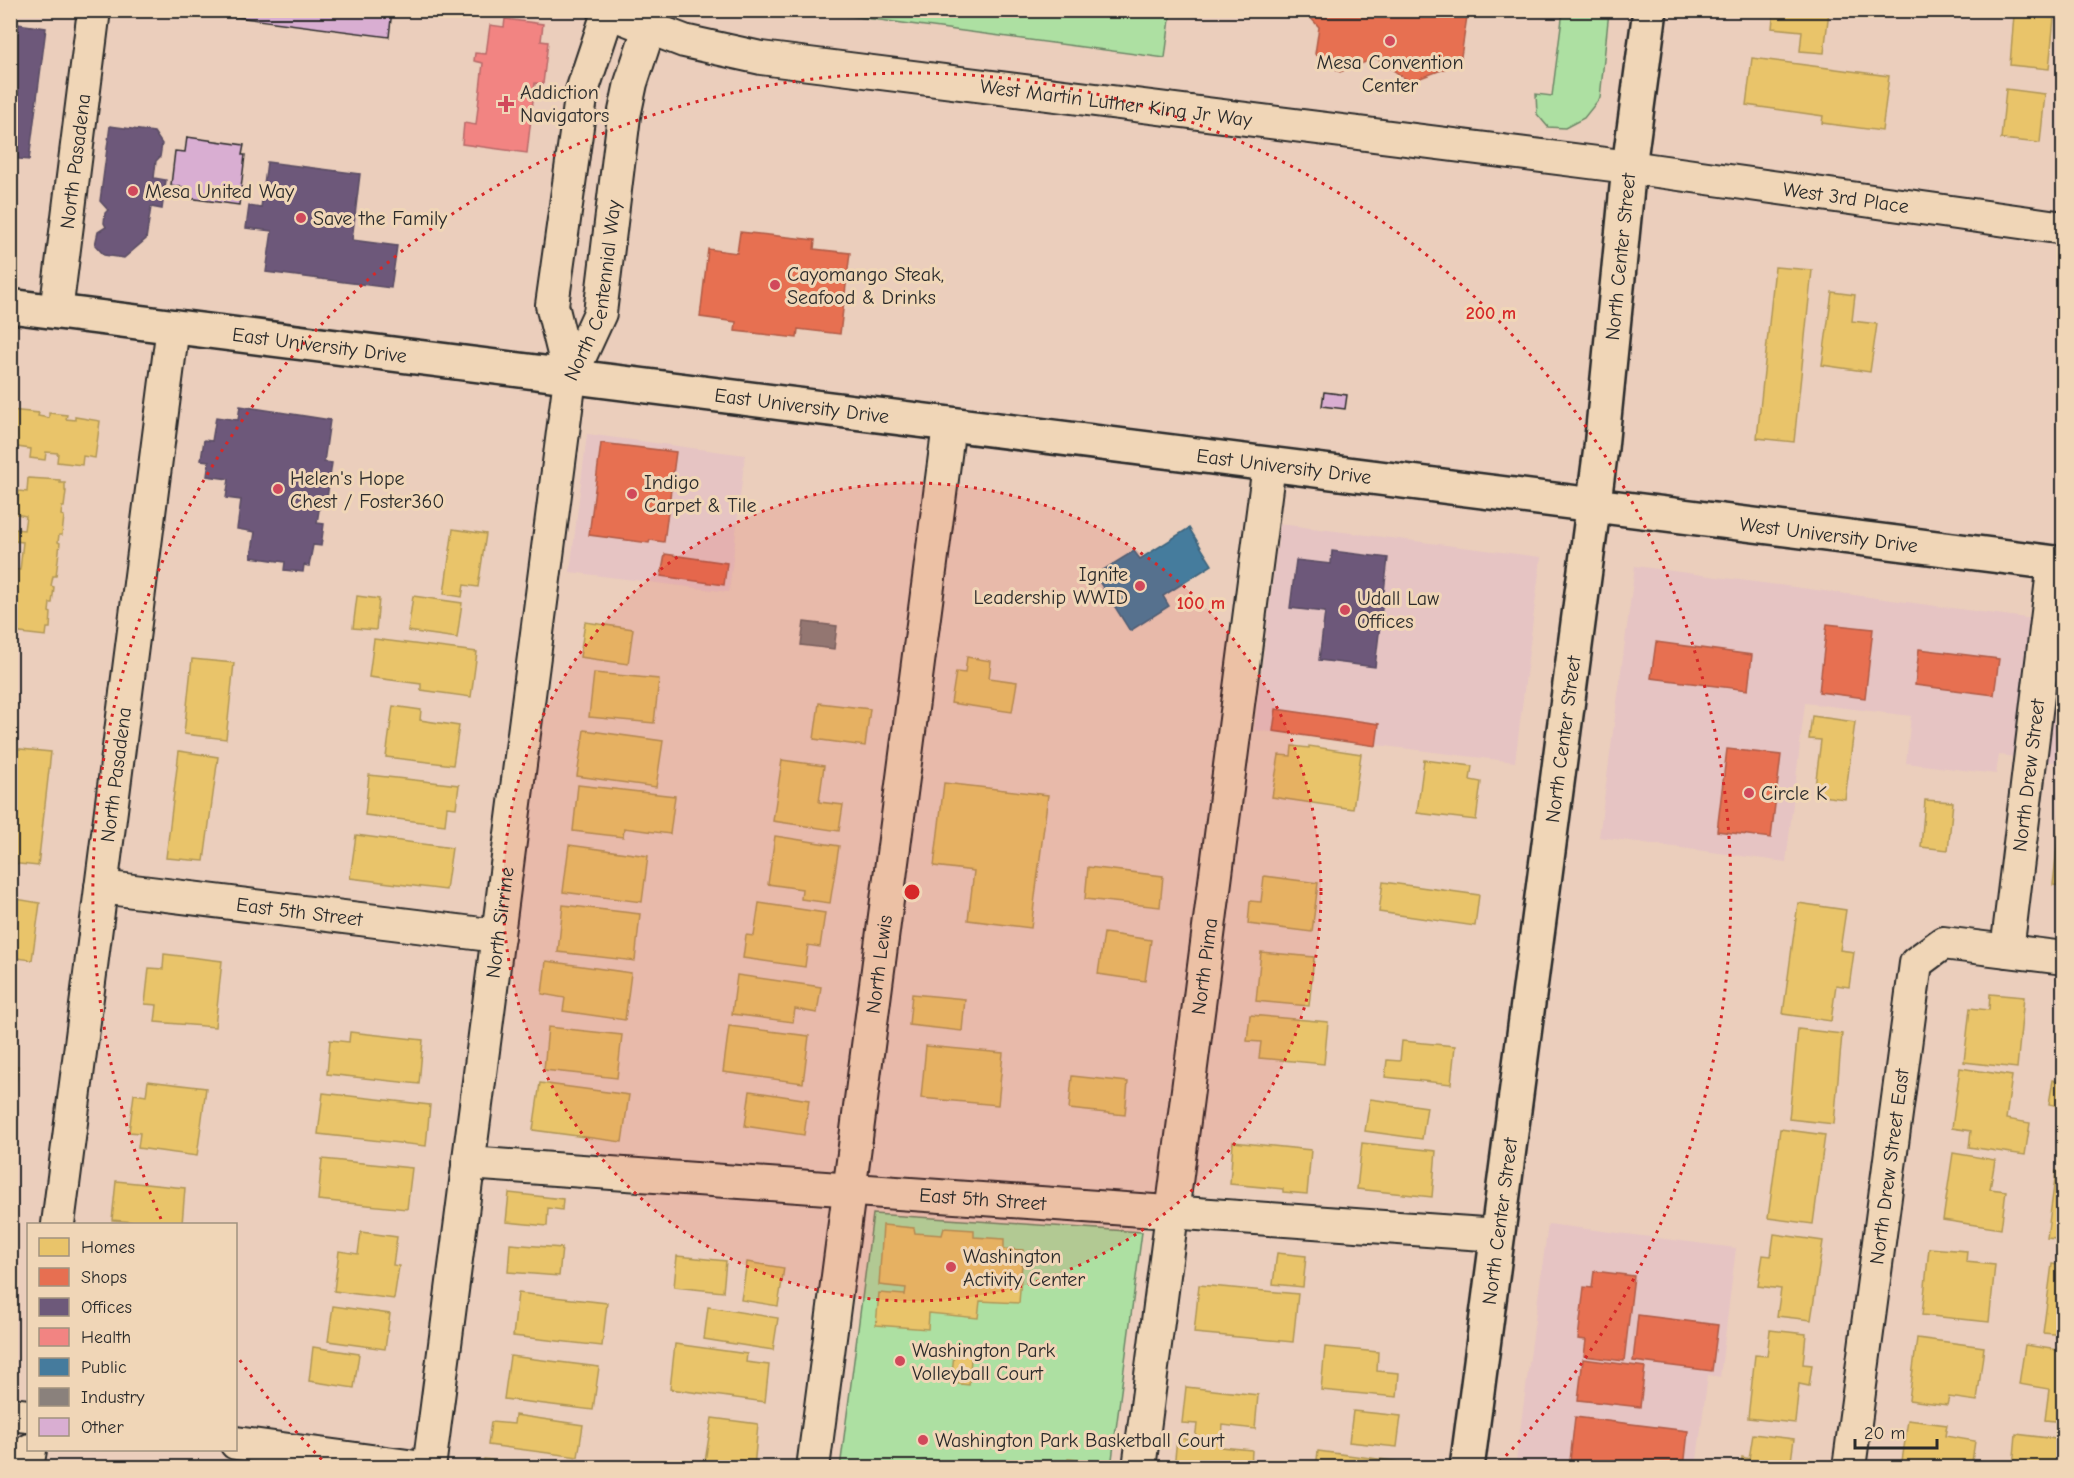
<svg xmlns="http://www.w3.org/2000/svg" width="2074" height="1478" viewBox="0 0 2074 1478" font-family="'Comic Neue',sans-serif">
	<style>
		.built { fill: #e6c4c3 }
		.green { fill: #ade0a2; stroke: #6c8666; stroke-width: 1.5 }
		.homes { fill: #e9c46a; stroke: #b09657; stroke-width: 1.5 }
		.shops { fill: #e76f51; stroke: #af5b46; stroke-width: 1.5 }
		.offices { fill: #6d597a; stroke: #594b62; stroke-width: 1.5 }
		.health { fill: #f28482; stroke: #b66968; stroke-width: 1.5 }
		.public { fill: #457b9d; stroke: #3d637b; stroke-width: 1.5 }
		.industry { fill: #8a817c; stroke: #6e6764; stroke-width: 1.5 }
		.building { fill: #d9aed2; stroke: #2b2b2b; stroke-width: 1.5 }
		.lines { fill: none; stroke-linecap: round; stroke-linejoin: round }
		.minor-casing { stroke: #2b2b2b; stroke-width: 36 }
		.tertiary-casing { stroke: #2b2b2b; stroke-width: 38 }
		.secondary-casing { stroke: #2b2b2b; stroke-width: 38 }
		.minor { stroke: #f0d6b7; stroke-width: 32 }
		.tertiary { stroke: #f0d6b7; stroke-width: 33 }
		.secondary { stroke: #f0d6b7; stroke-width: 33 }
		.ring { fill: none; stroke: #d62828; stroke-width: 3; stroke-dasharray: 3 6 }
		.poi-dot { fill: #d1495b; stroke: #f0d6b7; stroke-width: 2 }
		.labels { text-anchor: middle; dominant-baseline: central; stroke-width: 6; stroke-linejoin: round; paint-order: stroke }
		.poi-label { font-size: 20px; fill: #2b2b2b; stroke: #f0d6b7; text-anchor: start }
		.street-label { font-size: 20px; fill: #2b2b2b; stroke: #f0d6b7 }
		.centre { fill: #d62828; stroke: #f0d6b7; stroke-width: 3 }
		.ring-label { font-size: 18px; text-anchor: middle; font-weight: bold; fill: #d62828; stroke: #f0d6b7; stroke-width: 6; stroke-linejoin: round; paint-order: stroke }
	</style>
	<rect width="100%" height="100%" fill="#ebcebc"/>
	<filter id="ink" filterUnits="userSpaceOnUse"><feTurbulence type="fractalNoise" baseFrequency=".0167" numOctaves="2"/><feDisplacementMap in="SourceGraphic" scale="12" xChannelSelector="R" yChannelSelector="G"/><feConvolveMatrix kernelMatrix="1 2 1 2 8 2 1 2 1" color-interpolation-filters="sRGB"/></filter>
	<g filter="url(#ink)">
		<g class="built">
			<polygon points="587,434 745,455 729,592 570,572"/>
			<polygon points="1280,524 1541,557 1515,762 1254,730"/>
			<polygon points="1635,566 2063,623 2063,763 1999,755 1996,774 1906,763 1911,716 1805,703 1786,862 1599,837"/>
			<polygon points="1548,1224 1736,1248 1720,1377 1708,1375 1696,1467 1515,1468"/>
		</g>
		<g class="green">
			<polygon points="812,11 1171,10 1171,11 1165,58"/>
			<polygon points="1563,11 1609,11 1600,98 1584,118 1565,128 1548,127 1537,114 1536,94 1552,96"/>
			<polygon points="873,1214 1142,1232 1111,1467 840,1468"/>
		</g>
		<g class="homes">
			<polygon points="1774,10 1829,11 1824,53 1800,51 1802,31 1772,28"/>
			<polygon points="2014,15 2054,18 2049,69 2010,65"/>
			<polygon points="1752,58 1889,76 1882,131 1822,123 1823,116 1746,105"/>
			<polygon points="2006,89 2045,94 2040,143 2001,139"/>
			<polygon points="1775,267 1812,270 1794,442 1757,438"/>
			<polygon points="1832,292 1855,295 1852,321 1877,324 1870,372 1822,365"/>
			<polygon points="10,410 39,413 38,416 49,418 49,413 67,415 66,419 75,420 75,417 100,421 95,458 83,456 82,465 57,462 58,453 46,452 45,460 30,458 31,449 10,446"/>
			<polygon points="28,478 60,480 60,483 65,483 65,491 66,491 64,507 62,507 61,515 64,516 62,535 59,535 58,542 60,543 56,576 53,576 51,586 54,587 52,603 50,603 49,612 51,613 50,628 47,628 46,636 12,632 14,618 10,617 10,596 15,597 17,582 10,581 10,569 20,570 23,542 14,541 15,529 24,530 26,516 16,514 19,491 27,492"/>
			<polygon points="453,529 486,534 478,587 464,585 462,597 444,594"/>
			<polygon points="357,596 379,599 376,630 353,628"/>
			<polygon points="413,596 462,603 457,638 408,631"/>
			<polygon points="585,622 633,629 628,664 580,657"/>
			<polygon points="374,639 477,652 471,697 421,690 421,684 369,677"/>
			<polygon points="967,657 991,661 989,678 1017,682 1012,712 951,703 956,672 965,673"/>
			<polygon points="192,659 234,663 226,739 184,734"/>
			<polygon points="594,673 659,679 654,723 589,717"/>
			<polygon points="819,703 870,709 865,746 814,739"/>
			<polygon points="393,706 421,710 420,720 459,726 453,765 386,757"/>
			<polygon points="1812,716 1855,722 1845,799 1814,795 1821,740 1809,739"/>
			<polygon points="584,730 663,741 656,787 577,776"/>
			<polygon points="1292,746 1309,748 1309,746 1361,754 1353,809 1272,797 1279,755 1291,756"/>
			<polygon points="10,748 51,752 38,866 10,863"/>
			<polygon points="179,751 218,757 204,861 166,858"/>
			<polygon points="782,760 824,766 819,802 843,805 839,831 773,821"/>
			<polygon points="1424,760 1472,766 1470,780 1481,782 1476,820 1417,813"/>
			<polygon points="369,775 459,785 456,808 447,807 445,825 365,815"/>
			<polygon points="944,783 1048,795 1031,928 968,920 974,871 934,866"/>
			<polygon points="578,785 675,796 670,834 624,828 623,837 573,831"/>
			<polygon points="1925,800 1953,802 1948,850 1921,847"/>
			<polygon points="2062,801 2064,801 2064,886 2053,885"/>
			<polygon points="356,835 452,848 446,890 350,878"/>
			<polygon points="775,836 839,846 830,903 801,899 802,889 768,884"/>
			<polygon points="569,845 648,856 642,902 563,892"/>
			<polygon points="1088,867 1163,876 1160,907 1085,899"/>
			<polygon points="1264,876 1318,883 1312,932 1248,924 1250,901 1261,902"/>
			<polygon points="1383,882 1479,895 1475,926 1379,912"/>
			<polygon points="10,898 40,903 32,960 17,958 15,971 10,971"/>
			<polygon points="759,903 825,913 820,947 808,945 805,967 743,958 746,935 754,936"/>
			<polygon points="1798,903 1846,910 1840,950 1854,952 1849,987 1836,985 1831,1021 1783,1014"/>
			<polygon points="563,905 640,914 635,961 558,952"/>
			<polygon points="1104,933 1151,940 1145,981 1098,974"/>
			<polygon points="1261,952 1314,957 1309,1006 1256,1001"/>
			<polygon points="164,954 222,961 215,1027 155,1022 157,1005 145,1004 149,968 163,969"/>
			<polygon points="546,961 631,973 625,1020 563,1011 565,998 542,994"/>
			<polygon points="737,975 821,987 817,1013 795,1009 793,1022 732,1014"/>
			<polygon points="912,994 965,999 962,1031 909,1025"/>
			<polygon points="1990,994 2024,997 2017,1068 1964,1062 1970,1008 1989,1010"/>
			<polygon points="1250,1015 1328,1022 1324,1064 1259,1058 1261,1042 1247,1041"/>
			<polygon points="729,1026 809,1036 803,1083 723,1072"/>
			<polygon points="548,1027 622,1035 617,1078 544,1070"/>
			<polygon points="1798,1029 1842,1034 1834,1124 1789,1119"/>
			<polygon points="350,1032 423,1040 419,1084 327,1074 330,1040 349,1042"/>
			<polygon points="1402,1041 1455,1046 1451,1084 1385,1077 1387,1060 1400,1061"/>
			<polygon points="926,1046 1003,1053 998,1105 921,1098"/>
			<polygon points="10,1065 18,1066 12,1124 10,1124"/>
			<polygon points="1960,1068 2012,1076 2006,1119 2030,1123 2025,1155 1969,1147 1971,1131 1952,1128"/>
			<polygon points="1072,1076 1128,1082 1125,1115 1069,1109"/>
			<polygon points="2053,1080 2064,1082 2064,1107 2049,1104"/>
			<polygon points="148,1081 206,1088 197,1156 138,1148 140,1133 129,1132 134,1094 146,1096"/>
			<polygon points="540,1083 629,1095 622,1142 533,1130"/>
			<polygon points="750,1091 809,1100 804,1135 745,1126"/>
			<polygon points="323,1093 430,1105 426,1146 318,1134"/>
			<polygon points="1370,1099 1427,1107 1422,1139 1365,1131"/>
			<polygon points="1780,1129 1825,1135 1813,1224 1768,1218"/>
			<polygon points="1233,1142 1311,1150 1307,1194 1283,1192 1283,1189 1230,1184"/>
			<polygon points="1362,1143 1436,1151 1432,1197 1357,1189"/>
			<polygon points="1953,1153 1995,1160 1990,1189 2006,1191 2001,1229 1943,1220"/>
			<polygon points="322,1159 412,1168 407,1209 318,1200"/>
			<polygon points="2056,1171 2064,1172 2064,1240 2047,1238"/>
			<polygon points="116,1181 185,1188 182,1224 157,1224 112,1220"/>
			<polygon points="509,1193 563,1199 562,1210 548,1208 547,1226 506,1222"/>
			<polygon points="883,1225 914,1228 915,1233 942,1235 944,1228 974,1230 974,1237 1004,1239 1004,1249 1023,1250 1019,1303 980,1301 978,1318 929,1313 928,1329 876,1325 879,1293 905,1295 906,1288 879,1285"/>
			<polygon points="361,1232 397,1237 393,1265 399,1266 394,1299 334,1291 339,1251 358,1254"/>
			<polygon points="1774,1234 1823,1241 1811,1320 1777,1316 1781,1289 1758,1286 1763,1255 1771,1256"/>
			<polygon points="510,1244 562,1248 559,1276 508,1272"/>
			<polygon points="1929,1248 1967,1251 1966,1262 1995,1265 1989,1322 1922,1315"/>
			<polygon points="1277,1253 1306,1256 1303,1287 1273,1284"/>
			<polygon points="677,1256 726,1261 723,1292 674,1287"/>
			<polygon points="747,1262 784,1268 778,1306 741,1300"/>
			<polygon points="2052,1264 2064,1266 2064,1335 2043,1333"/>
			<polygon points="1199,1285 1298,1294 1293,1342 1194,1333"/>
			<polygon points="518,1293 607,1303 602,1346 513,1336"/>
			<polygon points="333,1306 390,1314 385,1349 328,1341"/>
			<polygon points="708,1307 778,1318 773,1350 704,1339"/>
			<polygon points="1770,1330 1806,1334 1803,1364 1812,1365 1809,1386 1799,1384 1795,1423 1748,1418 1755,1355 1767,1356"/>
			<polygon points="1917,1338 1984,1347 1977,1401 1949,1397 1947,1405 1909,1400"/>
			<polygon points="675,1344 747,1354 746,1362 769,1365 765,1402 670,1389"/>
			<polygon points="955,1344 972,1346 969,1385 951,1383"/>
			<polygon points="2025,1345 2064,1351 2064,1422 2045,1420 2049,1389 2019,1384"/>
			<polygon points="313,1347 359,1354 354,1388 309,1381"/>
			<polygon points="1325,1347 1378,1352 1377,1371 1399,1373 1397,1397 1321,1390"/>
			<polygon points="510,1356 599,1367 593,1410 504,1399"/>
			<polygon points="1186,1387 1258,1395 1255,1429 1223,1425 1221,1447 1252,1450 1251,1468 1174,1468 1177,1438 1195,1440 1197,1424 1182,1423"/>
			<polygon points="1353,1411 1401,1416 1397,1447 1349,1442"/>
			<polygon points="515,1415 583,1425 578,1457 488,1445 491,1422 514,1424"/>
			<polygon points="712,1418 758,1424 754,1468 704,1468"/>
			<polygon points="1908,1420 1947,1425 1945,1436 1975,1441 1971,1468 1901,1468"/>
			<polygon points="1753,1434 1794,1439 1790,1468 1741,1468 1742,1457 1749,1459"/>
			<polygon points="2016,1434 2064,1440 2064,1468 2013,1468"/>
			<polygon points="1318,1451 1400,1462 1399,1468 1316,1468"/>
			<polygon points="484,1459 545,1468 483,1468"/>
			<polygon points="1068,1459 1088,1461 1088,1468 1067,1468"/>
		</g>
		<g class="shops">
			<polygon points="1306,10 1468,10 1460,63 1410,82 1376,58 1340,72 1315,54 1319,27 1306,13"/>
			<polygon points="740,232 815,240 814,249 850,253 840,334 798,329 797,338 735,331 736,322 700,317 708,249 737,253"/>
			<polygon points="601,443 676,452 664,542 650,540 649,543 589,535"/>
			<polygon points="665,554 727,563 724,585 661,576"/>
			<polygon points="1827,624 1873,629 1865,698 1819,692"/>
			<polygon points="1656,642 1752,655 1748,690 1651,678"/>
			<polygon points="1919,649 1999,659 1994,695 1915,685"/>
			<polygon points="1276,709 1379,724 1376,746 1273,731"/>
			<polygon points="1727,749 1781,755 1771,838 1717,831"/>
			<polygon points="1594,1271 1634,1276 1624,1361 1584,1356 1586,1340 1578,1339 1584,1287 1592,1288"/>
			<polygon points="1638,1315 1718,1325 1712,1371 1633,1361"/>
			<polygon points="1583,1359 1645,1367 1640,1407 1578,1400"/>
			<polygon points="1575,1417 1688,1431 1684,1468 1622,1468 1570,1461"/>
		</g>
		<g class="offices">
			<polygon points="10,23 46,28 29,160 10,158"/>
			<polygon points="110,126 154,132 162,144 160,157 156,161 154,178 166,180 162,209 151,207 146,239 124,258 104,255 95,245 98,232 106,227 104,223 105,213 108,210 100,201"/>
			<polygon points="267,162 360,174 352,240 397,246 391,288 266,272 272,231 246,228 249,206 261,208"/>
			<polygon points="240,406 330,420 324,462 332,463 326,505 320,504 317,523 324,524 321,546 313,545 309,566 304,565 303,572 284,570 285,562 251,557 255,532 237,529 241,500 226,498 229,479 207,476 209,461 201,460 204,440 212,441 216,417 238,420"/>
			<polygon points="1332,551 1388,558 1375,667 1319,660 1325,612 1290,608 1296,560 1331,564"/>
		</g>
		<polygon class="health" points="505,19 543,24 541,41 548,42 543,84 535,83 527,153 462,144 464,123 476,125 483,63 474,61 475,53 486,54 490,25 504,27"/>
		<polygon class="public" points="1189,528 1212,565 1163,596 1169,606 1130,631 1095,575 1134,551 1140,559"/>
		<polygon class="industry" points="804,622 837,626 834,649 801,645"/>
		<g class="building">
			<polygon points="183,10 392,10 389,37"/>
			<polygon points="187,137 244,145 242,155 245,155 239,205 181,197 183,187 171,185 175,151 185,152"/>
			<polygon points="1324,392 1347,395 1345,409 1322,406"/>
		</g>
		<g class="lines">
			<g class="minor-casing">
				<g id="minor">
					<path id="s1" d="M 608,12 L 684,41 L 761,58 L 1629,167 L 2064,228"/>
					<path id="s2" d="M 56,312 L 94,10"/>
					<polyline points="570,378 552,305 582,91 609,10"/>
					<path id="s3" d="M 101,887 L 498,936"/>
					<path id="s4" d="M 2007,951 L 2054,563"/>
					<path id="s5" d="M 468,1163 L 1498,1235"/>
					<path id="s6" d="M 58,1224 L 173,326"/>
					<polyline points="10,1414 28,1416"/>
					<polyline points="236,1443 423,1468"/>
					<polyline points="27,1468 30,1450"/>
					<path id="s7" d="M 429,1468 L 570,378 L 600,313 L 624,116 L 631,83 L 655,10"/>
					<path id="s8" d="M 813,1468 L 949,425"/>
					<path id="s9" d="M 1139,1468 L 1269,465"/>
					<path id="s10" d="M 1849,1468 L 1916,963 L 1943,943 L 2064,958"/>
				</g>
			</g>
			<g class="tertiary-casing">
				<g id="tertiary">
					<path id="s11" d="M 1467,1468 L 1601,448 L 1629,167 L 1650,10"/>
				</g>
			</g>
			<g class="secondary-casing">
				<g id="secondary">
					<path id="s12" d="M 10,306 L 2064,564"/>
				</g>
			</g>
			<use href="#minor" class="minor"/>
			<use href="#tertiary" class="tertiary"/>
			<use href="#secondary" class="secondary"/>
		</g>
	</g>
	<circle cx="912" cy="892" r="409" fill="#d62828" fill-opacity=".12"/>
	<g class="ring">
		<circle cx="912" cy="892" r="409"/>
		<path d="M328 1466A819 819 0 0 1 237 1356M161 1219A819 819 0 1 1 1496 1466"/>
	</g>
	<g class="poi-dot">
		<circle cx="1390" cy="41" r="6"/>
		<path d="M503 95h6v6h6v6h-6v6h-6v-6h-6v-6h6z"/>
		<circle cx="133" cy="191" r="6"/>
		<circle cx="301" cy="218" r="6"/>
		<circle cx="775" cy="285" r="6"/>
		<circle cx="278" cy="489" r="6"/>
		<circle cx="632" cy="494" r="6"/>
		<circle cx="1140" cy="586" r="6"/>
		<circle cx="1345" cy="610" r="6"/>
		<circle cx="1749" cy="793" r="6"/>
		<circle cx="951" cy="1267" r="6"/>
		<circle cx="900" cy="1361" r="6"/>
		<circle cx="923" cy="1440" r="6"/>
	</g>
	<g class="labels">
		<g class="poi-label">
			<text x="1390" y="62" text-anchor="middle">Mesa Convention<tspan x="1390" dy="23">Center</tspan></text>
			<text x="520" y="92">Addiction<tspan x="520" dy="23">Navigators</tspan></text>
			<text x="145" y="191">Mesa United Way</text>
			<text x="313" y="218">Save the Family</text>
			<text x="787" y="274">Cayomango Steak,<tspan x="787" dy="23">Seafood &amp; Drinks</tspan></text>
			<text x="290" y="478">Helen's Hope<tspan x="290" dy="23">Chest / Foster360</tspan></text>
			<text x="644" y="482">Indigo<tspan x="644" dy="23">Carpet &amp; Tile</tspan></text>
			<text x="1128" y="574" text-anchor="end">Ignite<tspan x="1128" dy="23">Leadership WWID</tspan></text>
			<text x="1357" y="598">Udall Law<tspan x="1357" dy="23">Offices</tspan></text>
			<text x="1761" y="793">Circle K</text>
			<text x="963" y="1256">Washington<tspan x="963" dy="23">Activity Center</tspan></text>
			<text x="912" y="1350">Washington Park<tspan x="912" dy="23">Volleyball Court</tspan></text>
			<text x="935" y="1440">Washington Park Basketball Court</text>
		</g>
		<g class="street-label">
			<text stroke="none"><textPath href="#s1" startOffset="518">West Martin Luther King Jr Way</textPath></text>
			<text stroke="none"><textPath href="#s2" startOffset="152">North Pasadena</textPath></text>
			<text stroke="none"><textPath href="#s1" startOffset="1254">West 3rd Place</textPath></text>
			<text stroke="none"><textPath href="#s11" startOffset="1221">North Center Street</textPath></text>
			<text stroke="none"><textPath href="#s7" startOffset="1191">North Centennial Way</textPath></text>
			<text stroke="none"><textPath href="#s12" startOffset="312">East University Drive</textPath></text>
			<text stroke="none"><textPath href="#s12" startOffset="798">East University Drive</textPath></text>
			<text stroke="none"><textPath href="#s12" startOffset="1284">East University Drive</textPath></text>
			<text stroke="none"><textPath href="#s12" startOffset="1833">West University Drive</textPath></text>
			<text stroke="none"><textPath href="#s11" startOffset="735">North Center Street</textPath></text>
			<text stroke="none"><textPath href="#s6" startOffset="453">North Pasadena</textPath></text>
			<text stroke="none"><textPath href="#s4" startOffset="177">North Drew Street</textPath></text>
			<text stroke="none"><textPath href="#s3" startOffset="200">East 5th Street</textPath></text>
			<text stroke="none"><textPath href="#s7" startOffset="550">North Sirrine</textPath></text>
			<text stroke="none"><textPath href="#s8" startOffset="508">North Lewis</textPath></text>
			<text stroke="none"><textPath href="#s9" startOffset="506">North Pima</textPath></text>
			<text stroke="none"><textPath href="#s10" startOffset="304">North Drew Street East</textPath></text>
			<text stroke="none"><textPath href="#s5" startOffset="516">East 5th Street</textPath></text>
			<text stroke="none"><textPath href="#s11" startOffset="249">North Center Street</textPath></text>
		</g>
	</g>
	<circle cx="912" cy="892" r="9" class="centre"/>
	<g class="ring-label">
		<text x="1491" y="319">200 m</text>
		<text x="1201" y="609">100 m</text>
	</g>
	<rect width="2074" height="1478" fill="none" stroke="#f0d6b7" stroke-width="36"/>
	<rect x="18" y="18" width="2038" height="1442" fill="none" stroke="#2b2b2b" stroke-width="2" filter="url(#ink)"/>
	<rect x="27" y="1223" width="210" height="228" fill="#f0d6b7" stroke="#a1927f" stroke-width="1.5"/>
	<rect x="39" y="1238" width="30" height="18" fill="#e9c46a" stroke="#a1927f" stroke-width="1.5"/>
	<text x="81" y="1253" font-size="18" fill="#2b2b2b">Homes</text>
	<rect x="39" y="1268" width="30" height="18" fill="#e76f51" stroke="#a1927f" stroke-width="1.5"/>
	<text x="81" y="1283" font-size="18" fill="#2b2b2b">Shops</text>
	<rect x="39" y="1298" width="30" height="18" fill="#6d597a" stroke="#a1927f" stroke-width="1.5"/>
	<text x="81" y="1313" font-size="18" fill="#2b2b2b">Offices</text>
	<rect x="39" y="1328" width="30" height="18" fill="#f28482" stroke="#a1927f" stroke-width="1.5"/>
	<text x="81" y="1343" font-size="18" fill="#2b2b2b">Health</text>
	<rect x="39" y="1358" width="30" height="18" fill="#457b9d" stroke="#a1927f" stroke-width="1.5"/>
	<text x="81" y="1373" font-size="18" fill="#2b2b2b">Public</text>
	<rect x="39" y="1388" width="30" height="18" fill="#8a817c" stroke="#a1927f" stroke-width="1.5"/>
	<text x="81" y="1403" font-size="18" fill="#2b2b2b">Industry</text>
	<rect x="39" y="1418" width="30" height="18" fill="#d9aed2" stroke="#a1927f" stroke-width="1.5"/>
	<text x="81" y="1433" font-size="18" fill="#2b2b2b">Other</text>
	<path d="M1855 1439v9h82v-9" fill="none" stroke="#2b2b2b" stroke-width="3"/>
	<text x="1864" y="1439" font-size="18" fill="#2b2b2b" stroke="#f0d6b7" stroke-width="4.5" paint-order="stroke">20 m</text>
</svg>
